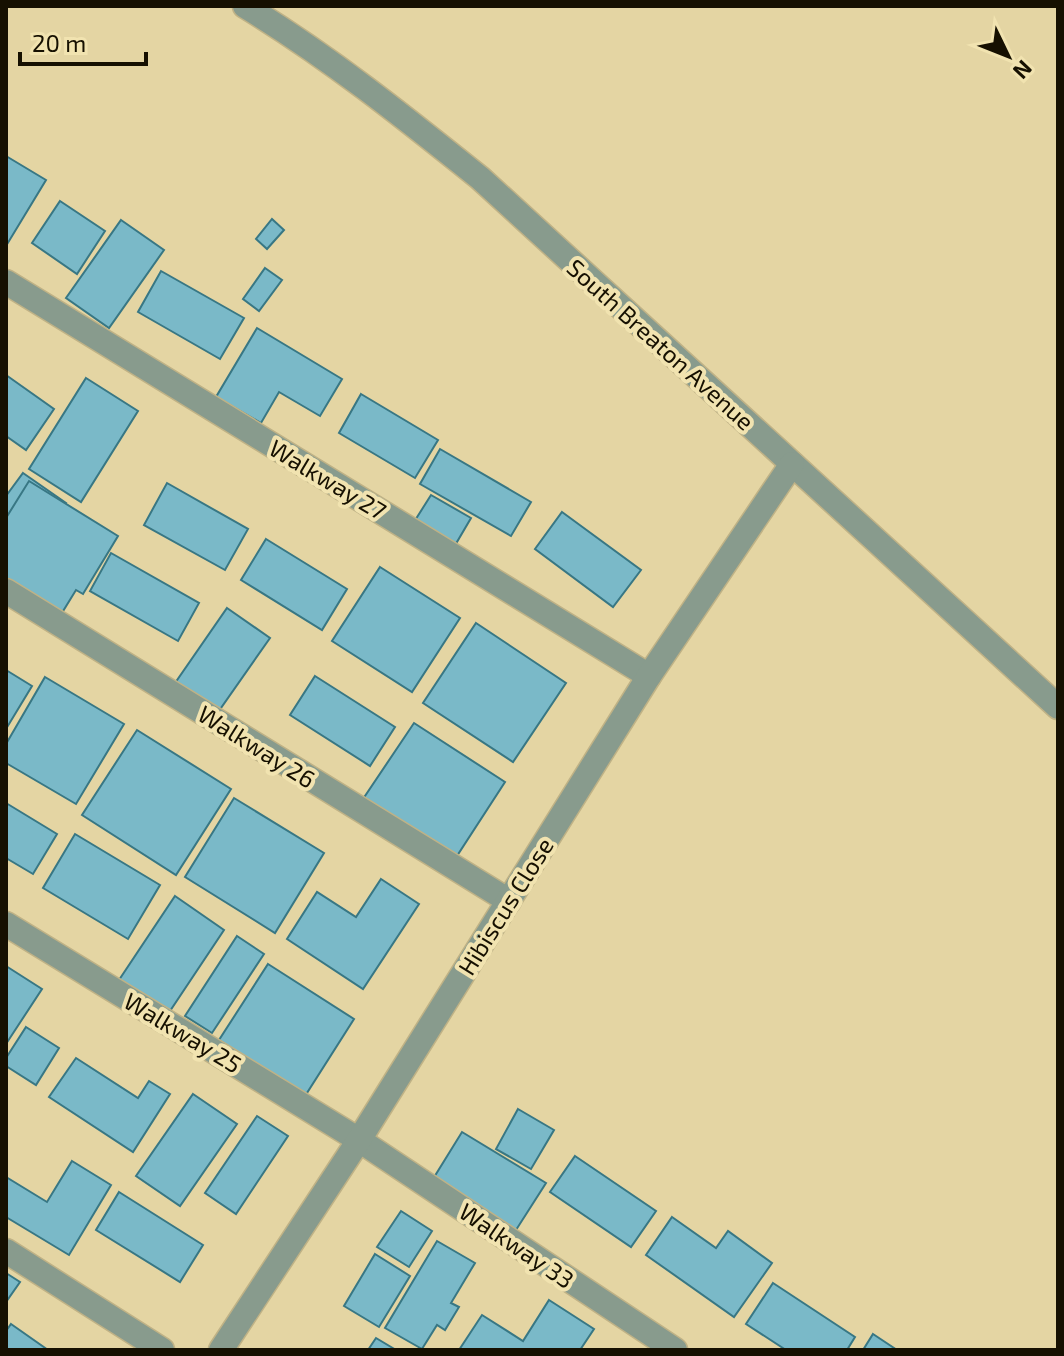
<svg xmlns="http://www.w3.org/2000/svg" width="1064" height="1356" viewBox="0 0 1064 1356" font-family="'Exo 2',sans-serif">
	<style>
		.building { fill: #7ab9c8; stroke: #387784; stroke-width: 2 }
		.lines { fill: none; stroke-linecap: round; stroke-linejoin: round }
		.minor-casing { stroke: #bfb286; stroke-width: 27 }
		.minor { stroke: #889b8d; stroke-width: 24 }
		.labels { text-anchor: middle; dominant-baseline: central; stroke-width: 8; stroke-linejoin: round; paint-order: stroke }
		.street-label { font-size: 24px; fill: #161001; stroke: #f1e3b0 }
	</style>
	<rect width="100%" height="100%" fill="#e4d5a3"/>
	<g class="building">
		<polygon points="6,156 46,180 6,246"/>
		<polygon points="60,201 105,231 77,274 32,243"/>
		<polygon points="272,219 284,230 267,249 256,239"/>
		<polygon points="121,220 164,250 109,328 66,298"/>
		<polygon points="265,268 282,280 259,311 243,299"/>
		<polygon points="161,271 244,318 220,359 138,312"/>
		<polygon points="257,328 342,379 320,416 279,392 261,423 216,397"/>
		<polygon points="6,375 54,409 26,450 6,436"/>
		<polygon points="86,378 138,411 81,502 29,469"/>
		<polygon points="361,394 438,440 415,478 339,433"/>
		<polygon points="440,449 531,502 511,536 420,484"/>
		<polygon points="23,473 66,503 10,585 6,582 6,496"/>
		<polygon points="29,481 118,536 83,594 76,590 60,616 6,582 6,518"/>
		<polygon points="167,483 248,529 225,570 144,525"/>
		<polygon points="431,495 471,518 454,547 414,522"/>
		<polygon points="562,512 641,570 613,607 535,549"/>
		<polygon points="266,539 347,589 322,630 241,580"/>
		<polygon points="111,553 199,603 178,641 90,591"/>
		<polygon points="380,567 460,618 412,692 332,641"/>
		<polygon points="227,608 270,638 216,715 173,686"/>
		<polygon points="476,623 566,683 513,762 423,703"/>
		<polygon points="6,670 32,686 6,729"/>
		<polygon points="315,676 395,727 370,766 290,715"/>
		<polygon points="45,677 124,724 76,804 6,763 6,744"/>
		<polygon points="414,723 505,782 453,862 361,802"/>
		<polygon points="137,730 231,789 176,875 82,815"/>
		<polygon points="234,798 324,853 275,933 185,877"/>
		<polygon points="6,803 57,834 33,874 6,858"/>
		<polygon points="75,834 160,885 128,939 43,888"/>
		<polygon points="381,879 419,904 363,989 287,939 317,892 356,917"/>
		<polygon points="175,896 224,930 166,1017 117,983"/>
		<polygon points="237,936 264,954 212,1033 185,1016"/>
		<polygon points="268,964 354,1019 305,1096 219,1040"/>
		<polygon points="6,966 42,989 6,1044"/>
		<polygon points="26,1027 59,1048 36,1085 6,1066 6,1058"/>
		<polygon points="76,1058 138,1098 149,1081 170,1094 133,1152 49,1097"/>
		<polygon points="193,1094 237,1124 180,1206 136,1176"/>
		<polygon points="518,1109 554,1130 531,1169 496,1149"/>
		<polygon points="257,1116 288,1136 236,1214 205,1193"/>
		<polygon points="462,1132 546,1183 516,1230 433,1179"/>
		<polygon points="575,1156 656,1211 631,1247 550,1192"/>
		<polygon points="72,1161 111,1185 69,1255 6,1217 6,1177 47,1202"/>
		<polygon points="119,1192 203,1245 180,1282 96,1230"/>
		<polygon points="401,1211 432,1231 409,1267 377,1247"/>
		<polygon points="672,1217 716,1248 728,1231 772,1263 734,1317 646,1255"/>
		<polygon points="437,1241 475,1263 451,1303 459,1307 445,1330 437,1325 422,1349 385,1328"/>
		<polygon points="375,1254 410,1276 379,1327 344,1306"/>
		<polygon points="6,1273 20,1282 6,1302"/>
		<polygon points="773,1283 855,1337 847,1350 786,1350 746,1324"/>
		<polygon points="549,1300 594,1329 580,1350 459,1350 482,1315 523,1341"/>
		<polygon points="11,1324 48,1350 6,1350 6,1331"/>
		<polygon points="873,1334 897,1350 863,1350"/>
		<polygon points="376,1338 396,1350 368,1350"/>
	</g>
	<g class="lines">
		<g class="minor-casing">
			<g id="minor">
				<path d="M 245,6 C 329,57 404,117 480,178 L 1058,707"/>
				<polyline points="6,282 649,676"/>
				<polyline points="6,591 509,901"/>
				<polyline points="6,924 359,1140 675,1350"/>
				<polyline points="6,1251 162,1350"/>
				<polyline points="221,1350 359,1140 649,676 792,464"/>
			</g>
		</g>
		<use href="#minor" class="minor"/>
	</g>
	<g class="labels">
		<g class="street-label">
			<text transform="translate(661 344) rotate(42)">South Breaton Avenue</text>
			<text transform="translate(328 479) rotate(31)">Walkway 27</text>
			<text transform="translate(257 746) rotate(32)">Walkway 26</text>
			<text transform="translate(505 906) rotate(-58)">Hibiscus Close</text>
			<text transform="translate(183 1032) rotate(31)">Walkway 25</text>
			<text transform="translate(517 1245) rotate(34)">Walkway 33</text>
		</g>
	</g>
	<rect width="1064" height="1356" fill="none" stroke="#161001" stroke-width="16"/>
	<g transform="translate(1008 56) rotate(133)" stroke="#f1e3b0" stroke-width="6" paint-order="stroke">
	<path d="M0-6L14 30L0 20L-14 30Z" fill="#161001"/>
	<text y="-12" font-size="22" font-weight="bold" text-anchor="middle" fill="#161001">N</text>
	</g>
	<path d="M20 52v12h126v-12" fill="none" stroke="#161001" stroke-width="4"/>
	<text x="32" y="52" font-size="24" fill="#161001" stroke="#f1e3b0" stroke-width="6" paint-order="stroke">20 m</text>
</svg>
